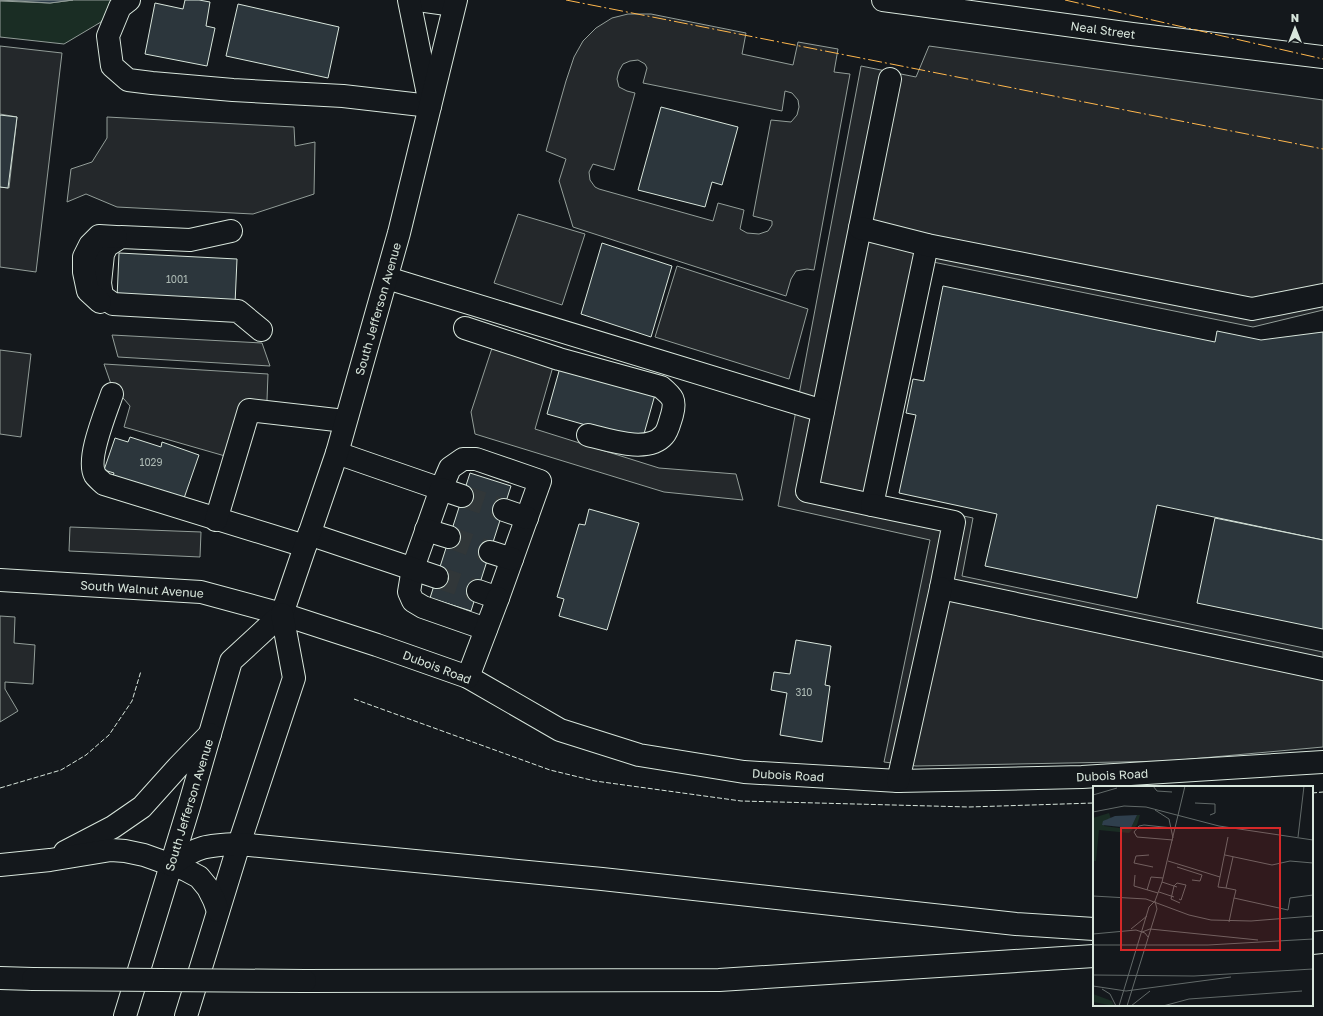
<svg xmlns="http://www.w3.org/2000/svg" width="1323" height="1016" viewBox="0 0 1323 1016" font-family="'Golos Text',sans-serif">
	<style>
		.green { fill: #1a2d24; stroke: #939e99 }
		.parking { fill: #24282b; stroke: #939e99; fill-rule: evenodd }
		.water { fill: #2f3f4d; stroke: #939e99 }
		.building { fill: #2c363c; stroke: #d8e6dc }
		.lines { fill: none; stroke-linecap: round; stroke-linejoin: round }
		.minor-tunnel { stroke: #313739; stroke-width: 22; stroke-dasharray: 22 11; stroke-linecap: butt }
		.minor-casing { stroke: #d8e6dc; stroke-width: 24 }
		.major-casing { stroke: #d8e6dc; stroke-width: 24 }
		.highway-casing { stroke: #d8e6dc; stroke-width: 24 }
		.minor { stroke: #14181c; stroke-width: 22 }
		.major { stroke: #14181c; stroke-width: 22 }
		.highway { stroke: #14181c; stroke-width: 22 }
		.highway-bridge-casing { stroke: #d8e6dc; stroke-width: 24; stroke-linecap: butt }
		.highway-bridge { stroke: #14181c; stroke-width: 22 }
		.fence { stroke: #d8e6dc; stroke-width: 1; stroke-dasharray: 5 2; stroke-linecap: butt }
		.power { stroke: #ffb74d; stroke-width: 1; stroke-dasharray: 14 3 2 3; stroke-linecap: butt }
		.labels { text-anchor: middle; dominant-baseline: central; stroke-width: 3; stroke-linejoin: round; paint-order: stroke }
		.number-label { font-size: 10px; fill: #adbab4 }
		.street-label { font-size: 12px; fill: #d8e6dc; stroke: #14181c }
		.inset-road { fill: none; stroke: #626a69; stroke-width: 1 }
		.view { fill: #d62828; fill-opacity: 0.15; stroke: #d62828; stroke-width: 2 }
		.inset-edge { fill: none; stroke: #d8e6dc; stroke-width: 2 }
	</style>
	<rect width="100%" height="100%" fill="#14181c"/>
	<polygon class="green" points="73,0 116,0 101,22 64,44 0,37 0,1 50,3"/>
	<g class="parking">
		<path d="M 628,14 L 651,14 L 746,33 L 742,54 L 793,65 L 798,42 L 838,49 L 834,72 L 850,74 L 814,270 L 807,269 L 796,271 L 791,279 L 786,296 L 573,227 L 559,181 L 566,159 L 546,151 L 566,81 L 574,57 L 583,41 L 596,28 L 612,18 ZM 638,60 L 645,64 L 647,68 L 643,83 L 782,111 L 785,91 L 792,93 L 798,100 L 799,107 L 797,115 L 791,122 L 771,120 L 753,216 L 772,221 L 772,225 L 768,231 L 759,234 L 747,233 L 740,229 L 744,210 L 718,203 L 713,221 L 599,189 L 595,187 L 590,180 L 589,172 L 593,164 L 614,170 L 635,93 L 627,91 L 619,87 L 617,79 L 619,71 L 623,64 L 630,61 Z"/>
		<polygon points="0,46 62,53 36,272 0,267 0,187 9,188 17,117 0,114"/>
		<polygon points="929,46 1323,100 1323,310 1253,327 928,261 881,499 973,518 962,576 1323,652 1323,747 1169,761 916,766 884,762 930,540 778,506 861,66 916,77"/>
		<polygon points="107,117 294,127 295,146 315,142 314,194 253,214 117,207 86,194 67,202 71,169 92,162 107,138"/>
		<polygon points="518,214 585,234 562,305 494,283"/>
		<polygon points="677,266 808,309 789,379 655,337"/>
		<polygon points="112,335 262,343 270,366 118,357"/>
		<polygon points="493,345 554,363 535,429 659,468 736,474 743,500 664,492 475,434 471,412"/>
		<polygon points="0,350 31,354 21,437 0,434"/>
		<polygon points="104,364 268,374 267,400 230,436 225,456 124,427 130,406 111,384"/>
		<polygon points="70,527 201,532 200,557 69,551"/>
		<polygon points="0,616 15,617 14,643 35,645 33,684 5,682 5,689 18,711 0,722"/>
	</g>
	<polygon class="water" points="0,0 73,0 50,3"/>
	<g class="building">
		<polygon points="185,0 199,0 210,2 206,26 215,28 207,66 145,54 155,3 183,9"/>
		<polygon points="238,4 339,27 328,78 226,56"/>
		<polygon points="661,107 738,127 722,185 712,182 705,207 638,190"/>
		<polygon points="0,115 17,117 8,188 0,187"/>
		<polygon points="602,243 672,266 651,337 581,314"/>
		<polygon points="119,253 237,259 235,304 117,298"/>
		<polygon points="943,286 1215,342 1217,331 1261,340 1323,332 1323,540 1157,505 1137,598 985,566 997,514 899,493 916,415 906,413 913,379 924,381"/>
		<polygon points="561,364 656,391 642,441 547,414"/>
		<polygon points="130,437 161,447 162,442 199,455 182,504 111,481 114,473 104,470 115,438 128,442"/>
		<polygon points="470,473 511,486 471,611 430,598"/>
		<polygon points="589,509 639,523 607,630 559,616 564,599 557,597 579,524 585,525"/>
		<polygon points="1215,518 1323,540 1323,629 1197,603"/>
		<polygon points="796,640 831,646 825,685 830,686 822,742 780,735 787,693 771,690 774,672 790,674"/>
	</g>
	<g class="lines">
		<g class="minor-tunnel">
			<polyline points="462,496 504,510"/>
			<polyline points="449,537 490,552"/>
			<polyline points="437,577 478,591"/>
		</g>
		<g class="minor-casing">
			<g id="minor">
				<polyline points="129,0 120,7 108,36 112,66 128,80 152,83 233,90 343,96 430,106"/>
				<polyline points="418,0 454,5"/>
				<polyline points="890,79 807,491 872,505 927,245"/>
				<polyline points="860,228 927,245 1252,309 1323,295"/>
				<polyline points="231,231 190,240 121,237 107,246 103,254 100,283 102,296 113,304 238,311 261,330"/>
				<polyline points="387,278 823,411"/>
				<polyline points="100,302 88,291 84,272 84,257 90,245 99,236 116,237"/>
				<path d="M 465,328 L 559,359 L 661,387 C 673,397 676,400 672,415 C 670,421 668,431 664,435 C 648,454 609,440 588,435"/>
				<path d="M 112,394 C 106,412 86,459 95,475 C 97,478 101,481 104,484 L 305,546"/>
				<polyline points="337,453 441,489 450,468 463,459 476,459 540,481 498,598 478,591"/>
				<polyline points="462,496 441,489 413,568 409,592 413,601 423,607 486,629"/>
				<polyline points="872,505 954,522 941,588 1323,669"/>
				<polyline points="504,510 527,518"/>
				<polyline points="216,520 249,410 345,421"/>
				<polyline points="426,530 449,537"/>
				<polyline points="309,534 437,577"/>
				<polyline points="490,552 512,559"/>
				<polyline points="0,580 201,592 282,614 377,645 468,677 560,730 639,755 744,772 898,781 1082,777 1323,762"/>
				<polyline points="468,677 498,598"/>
				<polyline points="898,781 941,588"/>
			</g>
		</g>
		<g class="major-casing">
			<g id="major">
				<polyline points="409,0 429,99"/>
				<polyline points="883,0 1132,34 1323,57"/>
				<polyline points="125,1016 190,803 231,661 282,614 337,453 399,233 456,0"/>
				<polyline points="186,1016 239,844 294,678 282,614"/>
			</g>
		</g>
		<g class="highway-casing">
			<g id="highway">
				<polyline points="65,852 113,827 142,807 178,767 210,734"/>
				<polyline points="0,865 50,860 111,850 125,851 144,855 186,870 199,877 208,888 214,900 218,911"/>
				<path d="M 172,865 C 196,846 208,845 239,844 L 602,879 L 1016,924 L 1094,929"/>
				<polyline points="1312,943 1323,942"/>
				<polyline points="0,978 33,979"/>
				<polyline points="305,981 719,980 1094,956"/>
			</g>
		</g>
		<use href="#minor" class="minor"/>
		<use href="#major" class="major"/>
		<use href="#highway" class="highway"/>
		<g class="highway-bridge-casing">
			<polyline id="highway-bridge" points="33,979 305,981"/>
		</g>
		<use href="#highway-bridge" class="highway-bridge"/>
		<g class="fence">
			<polyline points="354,699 550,770 595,781 741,801 969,807 1094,803"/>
			<polyline points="0,788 61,770 86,755 109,735 132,701 141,671"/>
			<polyline points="1312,793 1323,792"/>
		</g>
		<g class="power">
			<polyline points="566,0 1323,149"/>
			<polyline points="1065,0 1323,59"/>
		</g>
	</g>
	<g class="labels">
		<g class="number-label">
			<text x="177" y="279">1001</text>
			<text x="151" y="462">1029</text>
			<text x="804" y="692">310</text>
		</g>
		<g class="street-label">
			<text transform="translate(1103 30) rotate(8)">Neal Street</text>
			<text transform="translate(378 309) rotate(-74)">South Jefferson Avenue</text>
			<text transform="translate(142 589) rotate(4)">South Walnut Avenue</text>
			<text transform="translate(437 667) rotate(21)">Dubois Road</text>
			<text transform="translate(788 775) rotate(3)">Dubois Road</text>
			<text transform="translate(1112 775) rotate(-3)">Dubois Road</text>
			<text transform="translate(189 805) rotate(-73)">South Jefferson Avenue</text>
		</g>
	</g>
	<g transform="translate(1093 786)">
		<rect width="220" height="220" fill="#14181c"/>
		<path d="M 16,27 L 18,33 L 14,33 L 11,40 L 26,42 L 38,42 L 44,29 L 47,29 L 44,39 L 36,47 L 6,44 L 3,75 L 0,75 L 0,32 ZM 0,208 L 19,215 L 21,220 L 0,216 Z" fill="#1a2d24"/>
		<path d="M 44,29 L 38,42 L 9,39 L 10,35 L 22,30 Z" fill="#2f3f4d"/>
		<path class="inset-road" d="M 60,0 L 64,5 L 79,6M 0,9 L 24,2M 102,17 L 122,18 L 122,27 L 117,29M 62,24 L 76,33 L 80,52M 0,26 L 31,20 L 53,21 L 126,40 L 220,54M 80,42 L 51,39 L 46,40 L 41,46 L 44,51 L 80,54M 135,51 L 125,101 L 133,102 L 140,71M 205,51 L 211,0M 56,69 L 43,70 L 41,77 L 60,81M 132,69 L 179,79 L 197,75 L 220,77M 75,75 L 127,91M 84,81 L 109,89 L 107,95 L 99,94M 42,89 L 41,100 L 65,107M 69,96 L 81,100 L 84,97 L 93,99 L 88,114 L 86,113M 84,101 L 81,100 L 78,113 L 87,117M 133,102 L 143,104 L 141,112 L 195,124 L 197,112 L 220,109M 54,104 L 58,91 L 70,92M 66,106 L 81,111M 0,110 L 53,113 L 96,129 L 118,134 L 158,135 L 220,130M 136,136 L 141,112M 38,143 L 54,130M 49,146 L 57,143 L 165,154M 0,148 L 43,144 L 52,147 L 55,151M 0,159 L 115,159 L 220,153M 0,189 L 101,190 L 220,183M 0,200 L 33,205 L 138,191M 9,203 L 17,208 L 23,220M 26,220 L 56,121 L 62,115 L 69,96 L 92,0M 34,220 L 64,123 L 62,115M 38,220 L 57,205M 70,220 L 96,213 L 209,205"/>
		<path class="view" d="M 28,42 L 187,42 L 187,164 L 28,164 Z"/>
		<rect width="220" height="220" class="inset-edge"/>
	</g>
	<g transform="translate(1295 28)" stroke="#14181c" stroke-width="3" paint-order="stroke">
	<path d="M0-3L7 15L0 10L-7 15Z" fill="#d8e6dc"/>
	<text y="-6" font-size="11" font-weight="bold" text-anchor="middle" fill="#d8e6dc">N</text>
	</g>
</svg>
